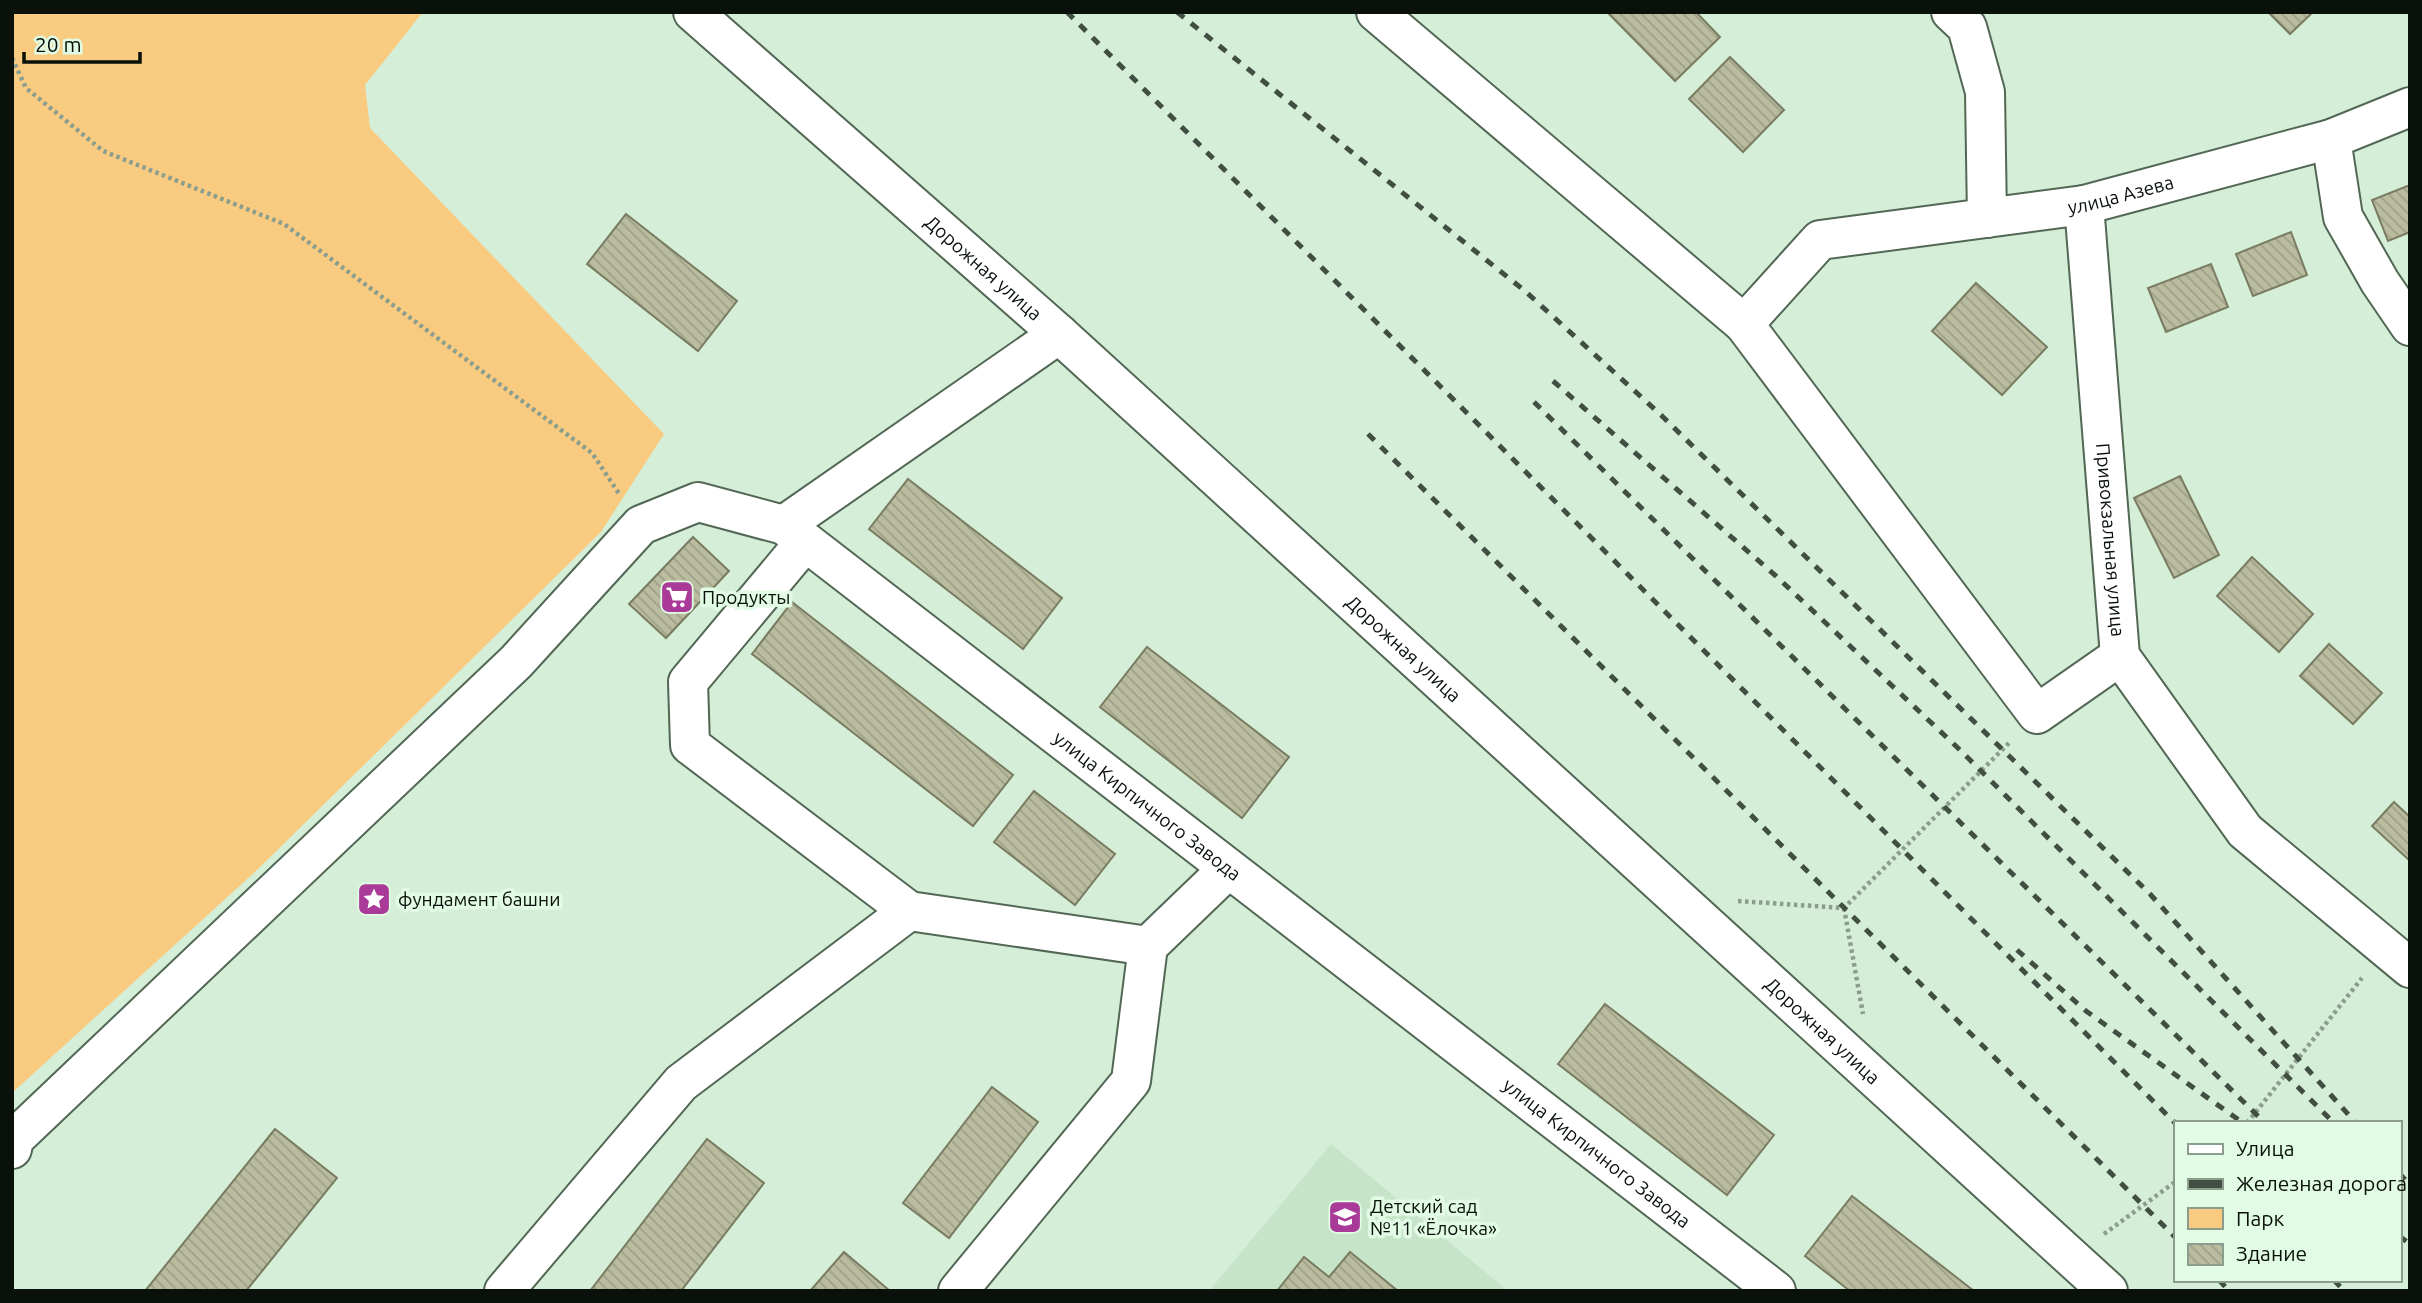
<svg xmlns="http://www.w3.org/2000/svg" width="2422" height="1303" viewBox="0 0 2422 1303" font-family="Ubuntu,sans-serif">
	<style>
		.built { fill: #c6e5c8 }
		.green { fill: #f9cb81 }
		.building { fill: url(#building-back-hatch); stroke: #797c61; stroke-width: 2 }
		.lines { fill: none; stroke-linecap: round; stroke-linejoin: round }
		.minor-casing { stroke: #526754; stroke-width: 42 }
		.path { stroke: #8b9e8d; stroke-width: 4.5; stroke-dasharray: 3.5 3.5; stroke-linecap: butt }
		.minor { stroke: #fff; stroke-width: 38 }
		.rail { stroke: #414e42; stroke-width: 5; stroke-dasharray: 9 9; stroke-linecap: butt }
		.labels { text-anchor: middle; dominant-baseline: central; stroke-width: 7; stroke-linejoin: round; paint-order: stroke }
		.street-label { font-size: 19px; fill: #09110a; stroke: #e2fbe4 }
		.poi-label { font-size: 19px; fill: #09110a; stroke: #e2fbe4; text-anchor: start }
	</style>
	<defs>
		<pattern id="building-back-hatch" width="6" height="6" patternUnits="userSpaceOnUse" patternTransform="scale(1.75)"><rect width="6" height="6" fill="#b9bc9f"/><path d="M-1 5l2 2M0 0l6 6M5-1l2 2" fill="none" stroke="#9ea188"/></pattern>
	</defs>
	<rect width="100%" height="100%" fill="#d5eed7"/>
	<polygon class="built" points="1331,1144 1508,1291 1209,1291"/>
	<polygon class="green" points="12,12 423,12 365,85 370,128 664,434 601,532 257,870 12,1093"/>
	<g class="building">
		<polygon points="1607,12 1696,12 1720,37 1675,81"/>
		<polygon points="2268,12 2313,12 2290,34"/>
		<polygon points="1730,57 1784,110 1743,152 1689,99"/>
		<polygon points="2410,185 2410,232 2388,241 2372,200"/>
		<polygon points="626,214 737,301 698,351 587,264"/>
		<polygon points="2291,232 2307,275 2253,296 2236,254"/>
		<polygon points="2211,264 2228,307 2166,332 2148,288"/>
		<polygon points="1976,283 2047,347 2002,395 1932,331"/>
		<polygon points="2180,476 2219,555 2174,578 2134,498"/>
		<polygon points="908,479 1062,598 1023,649 869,529"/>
		<polygon points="693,537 729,571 666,638 629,604"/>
		<polygon points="2252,557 2313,614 2279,652 2217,596"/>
		<polygon points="792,602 1013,775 973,826 752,654"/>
		<polygon points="2329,644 2382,693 2353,724 2300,676"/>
		<polygon points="1147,647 1289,757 1242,818 1100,707"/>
		<polygon points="1034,791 1115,854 1075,905 994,842"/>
		<polygon points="2394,802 2410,817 2410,861 2372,826"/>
		<polygon points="1605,1004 1774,1135 1727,1195 1558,1064"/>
		<polygon points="992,1087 1038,1122 949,1238 903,1203"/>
		<polygon points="275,1129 337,1178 246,1291 145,1291"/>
		<polygon points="707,1139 764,1183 681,1291 590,1291"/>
		<polygon points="1852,1196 1974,1291 1850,1291 1805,1256"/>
		<polygon points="844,1252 890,1291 810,1291"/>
		<polygon points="1350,1252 1398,1291 1277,1291 1304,1257 1329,1277"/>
	</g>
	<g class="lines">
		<g class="minor-casing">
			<g id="minor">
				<path id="s1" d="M 693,12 L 1059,334 L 2108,1291"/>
				<path id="s2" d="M 1376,12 L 1744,324 L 1820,240 L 2084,205 L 2331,139 L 2410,107"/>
				<polyline points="1951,12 1967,27 1985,92 1987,218"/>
				<polyline points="2331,139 2343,217 2380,282 2410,326"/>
				<path id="s3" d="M 2084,205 L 2120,656 L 2245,831 L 2410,968"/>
				<polyline points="1744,324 2037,714 2120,656"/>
				<path id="s4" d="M 1059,334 L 784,525 L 1776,1291"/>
				<polyline points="805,542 688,682 690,745 909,911"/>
				<polyline points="12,1149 14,1139 516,662 641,525 698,502 784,525"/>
				<polyline points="504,1291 681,1083 909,911 1148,946 1227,870"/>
				<polyline points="958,1291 1131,1081 1148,946"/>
			</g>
		</g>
		<g class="path">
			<polyline points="12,58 26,88 103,151 284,224 592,453 620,495"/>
			<polyline points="1738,901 1844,908 2010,742"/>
			<polyline points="1844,908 1863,1014"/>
			<polyline points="2247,1123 2362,978"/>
			<polyline points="2104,1234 2175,1182"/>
		</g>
		<use href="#minor" class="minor"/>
		<g class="rail">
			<polyline points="1067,12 2175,1123"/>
			<polyline points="1177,12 1525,291 1661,415 2150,894 2356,1123"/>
			<polyline points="1553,381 1776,576 1959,749 2334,1123"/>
			<polyline points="1534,402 2265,1123"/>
			<polyline points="1368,434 2175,1237"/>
			<polyline points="2017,950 2086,1011 2243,1123"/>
			<polyline points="2399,1173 2410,1185"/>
			<polyline points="2399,1236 2410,1244"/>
			<polyline points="2219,1280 2229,1291"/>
			<polyline points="2334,1280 2344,1291"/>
		</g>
	</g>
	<defs>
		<g id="supermarket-square" transform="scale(1.75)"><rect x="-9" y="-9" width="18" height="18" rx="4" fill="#aa3a97" stroke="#e2fbe4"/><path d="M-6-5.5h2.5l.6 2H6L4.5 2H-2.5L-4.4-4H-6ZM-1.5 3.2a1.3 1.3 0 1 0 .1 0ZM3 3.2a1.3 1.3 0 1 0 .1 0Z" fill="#fff"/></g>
		<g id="sight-square" transform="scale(1.75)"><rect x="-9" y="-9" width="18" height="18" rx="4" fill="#aa3a97" stroke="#e2fbe4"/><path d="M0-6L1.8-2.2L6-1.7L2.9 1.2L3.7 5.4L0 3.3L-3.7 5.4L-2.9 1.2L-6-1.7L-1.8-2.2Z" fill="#fff"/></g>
		<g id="school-square" transform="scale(1.75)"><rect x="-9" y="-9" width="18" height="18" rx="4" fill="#aa3a97" stroke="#e2fbe4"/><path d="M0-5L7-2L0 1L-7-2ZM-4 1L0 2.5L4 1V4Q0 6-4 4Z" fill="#fff"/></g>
	</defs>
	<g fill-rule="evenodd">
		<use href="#supermarket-square" x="677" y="597"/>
		<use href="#sight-square" x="374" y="899"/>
		<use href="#school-square" x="1345" y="1217"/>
	</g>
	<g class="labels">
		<g class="street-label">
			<text stroke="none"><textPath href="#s2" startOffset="900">улица Азева</textPath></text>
			<text stroke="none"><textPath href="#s1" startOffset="387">Дорожная улица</textPath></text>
			<text stroke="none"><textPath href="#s3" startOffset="336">Привокзальная улица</textPath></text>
			<text stroke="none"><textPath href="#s1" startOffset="954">Дорожная улица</textPath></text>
			<text stroke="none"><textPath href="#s4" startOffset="794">улица Кирпичного Завода</textPath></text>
			<text stroke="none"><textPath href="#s1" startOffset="1521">Дорожная улица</textPath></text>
			<text stroke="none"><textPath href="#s4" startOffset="1362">улица Кирпичного Завода</textPath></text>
		</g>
		<g class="poi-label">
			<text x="702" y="597">Продукты</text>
			<text x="398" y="899">фундамент башни</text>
			<text x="1370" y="1206">Детский сад<tspan x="1370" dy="22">№11 «Ёлочка»</tspan></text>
		</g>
	</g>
	<rect width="2422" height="1303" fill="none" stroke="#09110a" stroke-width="28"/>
	<rect x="2174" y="1121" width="228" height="161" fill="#e2fbe4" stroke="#8b9d8d" stroke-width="2"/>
	<rect x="2188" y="1144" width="35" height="10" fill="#ffffff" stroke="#8b9d8d" stroke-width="2"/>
	<text x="2236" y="1156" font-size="21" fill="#09110a">Улица</text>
	<rect x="2188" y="1179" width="35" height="10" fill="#414e42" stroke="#8b9d8d" stroke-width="2"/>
	<text x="2236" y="1191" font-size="21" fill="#09110a">Железная дорога</text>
	<rect x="2188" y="1208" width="35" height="21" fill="#f9cb81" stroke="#8b9d8d" stroke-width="2"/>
	<text x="2236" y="1226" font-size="21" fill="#09110a">Парк</text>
	<rect x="2188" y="1244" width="35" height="21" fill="url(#building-back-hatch)" stroke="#8b9d8d" stroke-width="2"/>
	<text x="2236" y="1261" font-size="21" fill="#09110a">Здание</text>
	<path d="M24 52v10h116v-10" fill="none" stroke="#09110a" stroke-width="3.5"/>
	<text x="35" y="52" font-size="21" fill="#09110a" stroke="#e2fbe4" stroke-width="5" paint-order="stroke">20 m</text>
</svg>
